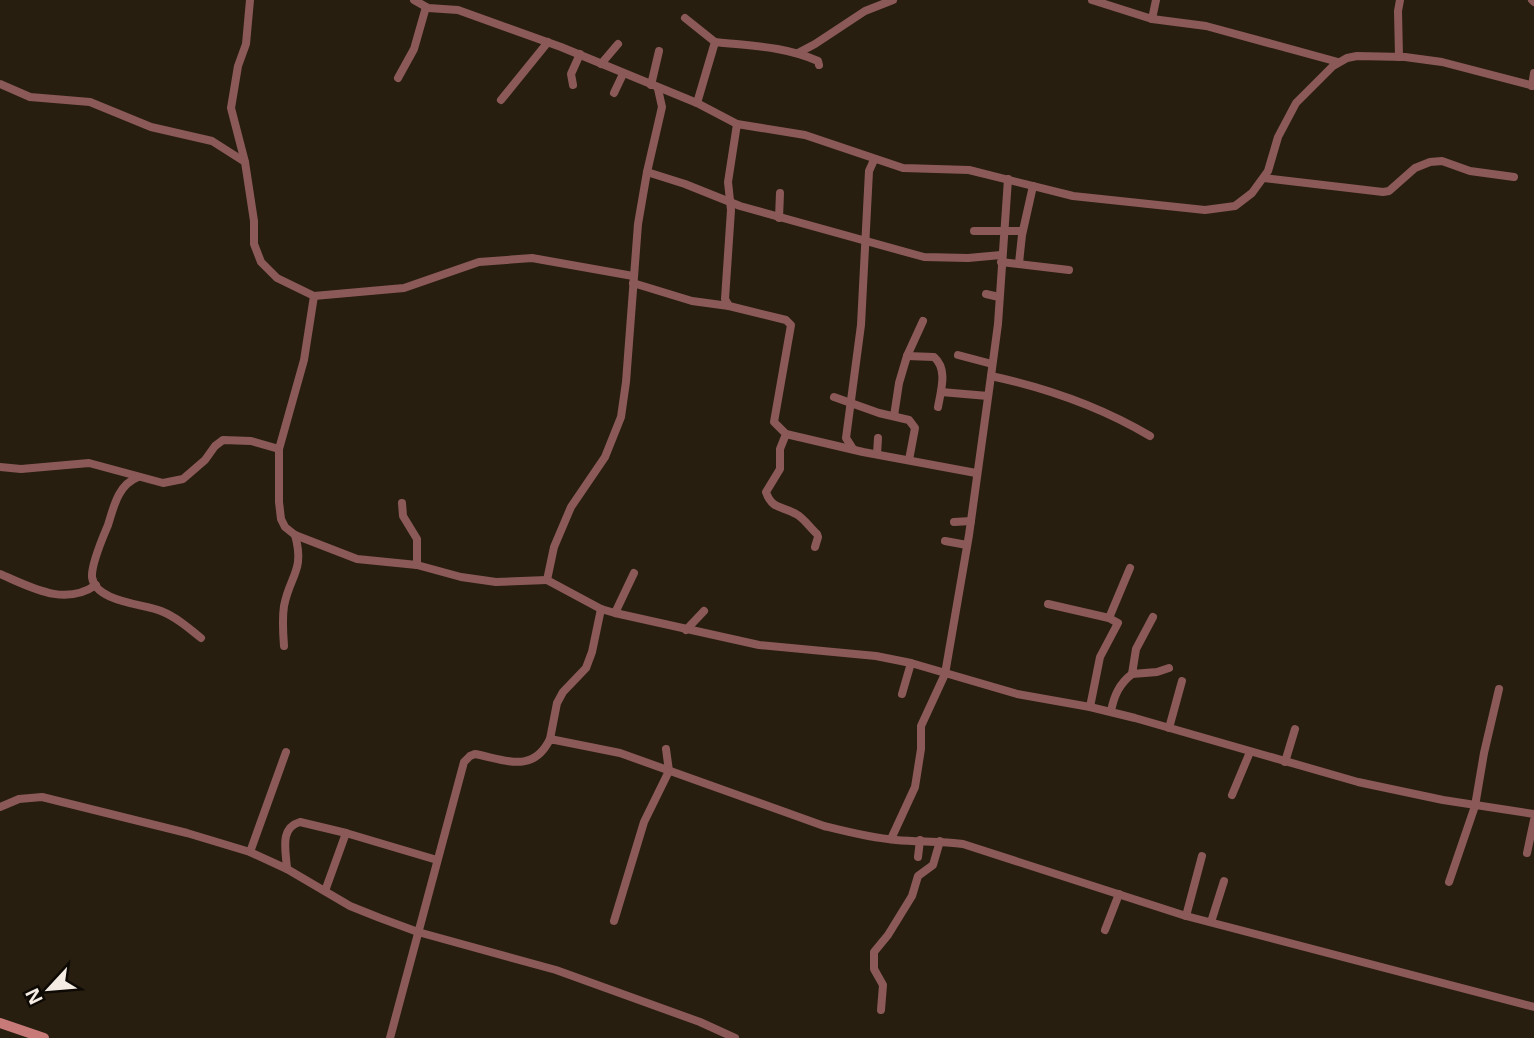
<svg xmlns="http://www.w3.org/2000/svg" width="1534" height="1038" viewBox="0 0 1534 1038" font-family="'Open Sans',sans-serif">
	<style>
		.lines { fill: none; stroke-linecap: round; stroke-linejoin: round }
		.street { stroke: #8b5a58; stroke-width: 8 }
		.secondary { stroke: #c87a78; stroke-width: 10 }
	</style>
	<rect width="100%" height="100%" fill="#281e0f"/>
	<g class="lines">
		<g class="street">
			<polyline points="414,0 428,8 458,10 561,47 697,103 737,124 805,135 903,168 969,170 1073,196 1205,210 1235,206 1252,193 1268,171 1278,137 1296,103 1333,66 1347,58 1357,56 1405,57 1442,62 1534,86"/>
			<polyline points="1092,0 1152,19 1206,26 1338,62"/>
			<polyline points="1532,0 1534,2"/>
			<polyline points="685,18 715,42"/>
			<polyline points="1152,19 1156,0"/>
			<polyline points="798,53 815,44 865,11 893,0"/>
			<polyline points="1399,57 1398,11 1400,0"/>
			<polyline points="601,64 618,44"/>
			<polyline points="398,78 414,49 426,7"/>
			<polyline points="0,84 30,97 90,102 151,127 212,141 245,162 254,221 254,244 261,262 277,278 314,296 304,360 279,449 279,502 281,519 285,527 295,535 357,559 417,565 461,577 496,582 547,580"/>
			<polyline points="573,85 571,74 580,54"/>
			<polyline points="651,85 659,51"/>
			<polyline points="1532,86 1534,73"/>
			<polyline points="658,89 662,107 647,172 638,224 626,382 621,417 605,457 571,507 554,547 547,580 601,609 615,613 759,645 876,656 911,663 1017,694 1090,707 1135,718 1358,782 1443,800 1534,814"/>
			<polyline points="614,93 623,74"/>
			<polyline points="501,100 548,42"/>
			<path d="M 697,103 L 715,42 C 751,46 784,46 818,61 L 819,65"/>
			<path d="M 737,124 L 728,182 L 731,210 L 725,299 L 729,306 L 786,320 L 791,325 L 774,422 L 786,434 L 780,449 L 780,469 L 766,492 C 772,510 783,506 796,514 C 804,518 810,528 817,534 L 818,537 L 815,547"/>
			<polyline points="245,162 231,108 238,66 246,44 250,0"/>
			<polyline points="647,172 685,184 740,206 924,257 968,258 1001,255"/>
			<polyline points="1264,178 1383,192 1389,191 1415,168 1430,162 1442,161 1470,171 1514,177"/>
			<polyline points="779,218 780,193"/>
			<polyline points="974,231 1022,231"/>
			<polyline points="1001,262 1069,270"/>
			<polyline points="1019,263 1022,235 1033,186"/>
			<polyline points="633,283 692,301 729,306"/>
			<polyline points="986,294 999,297"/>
			<polyline points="314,296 404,288 479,262 532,258 633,276"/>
			<polyline points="958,355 992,364"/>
			<path d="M 907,356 L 934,357 C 948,369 941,390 938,407"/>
			<path d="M 991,376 C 1047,388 1101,407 1150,436"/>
			<polyline points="941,392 988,396"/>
			<polyline points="834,397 879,413 909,420 915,428 909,460"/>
			<polyline points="894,416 899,383 907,356 923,321"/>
			<polyline points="786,434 863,452 976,473"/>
			<polyline points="853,449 846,438 861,325 869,171 874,160"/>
			<polyline points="877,454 878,438"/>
			<polyline points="0,467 21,469 89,463 163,483 183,479 205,460 215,446 223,440 251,441 279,449"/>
			<path d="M 138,477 C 118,485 114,506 108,525 C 103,537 91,564 92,577 C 95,602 144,604 161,611 C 176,617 189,628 201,638"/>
			<polyline points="402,503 403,516 417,539 417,565"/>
			<polyline points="954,522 971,521"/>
			<polyline points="945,541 967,545"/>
			<path d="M 0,574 C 31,587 64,607 96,585"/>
			<polyline points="1048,604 1109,618 1118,623 1100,657 1090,707"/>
			<polyline points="615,613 634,573"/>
			<polyline points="1153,617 1136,649 1132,674 1157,672 1169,668"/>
			<polyline points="1109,618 1130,568"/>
			<polyline points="686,630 704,611"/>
			<path d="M 284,646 C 283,633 282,619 284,606 C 290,575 305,571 295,535"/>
			<polyline points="902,694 911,663"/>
			<path d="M 1111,711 C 1114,696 1119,684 1132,674"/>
			<polyline points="1169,728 1182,681"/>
			<polyline points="550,739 557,703 563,692 586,668 592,652 601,609"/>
			<polyline points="1285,762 1295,729"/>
			<polyline points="1232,795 1250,752"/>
			<polyline points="0,807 19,799 42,797 187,833 250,852 287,869 350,906 380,918 418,932 556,970 700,1022 735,1038"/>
			<polyline points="891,839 915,787 921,749 921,726 945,674 969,535 991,376 998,324 1008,179"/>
			<polyline points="250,852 286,752"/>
			<polyline points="1527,853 1534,820"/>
			<polyline points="918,857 920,840"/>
			<path d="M 287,869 C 286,851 279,828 300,822 L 346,833"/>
			<polyline points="1449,882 1475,806 1484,753 1499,689"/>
			<polyline points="325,891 346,833 437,860"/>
			<polyline points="1186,916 1202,856"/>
			<polyline points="614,921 644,822 669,771 666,749"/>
			<polyline points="1211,922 1224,881"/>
			<polyline points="1105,930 1119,894"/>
			<polyline points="881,1010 883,985 874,969 874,952 888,935 912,896 918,876 933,865 940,841"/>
			<path d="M 390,1038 L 464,762 L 470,756 L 475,754 C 506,760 533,774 550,739 L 620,753 L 824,826 C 848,832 871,838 896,840 C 919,842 941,841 963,844 L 1186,916 L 1534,1007"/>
		</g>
		<polyline class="secondary" points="0,1023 44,1038"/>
	</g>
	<g transform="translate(49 989) rotate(244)" stroke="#0d0904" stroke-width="5" paint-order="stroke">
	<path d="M0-5L12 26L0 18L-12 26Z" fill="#f5ede4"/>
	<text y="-10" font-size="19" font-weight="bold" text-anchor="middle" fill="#f5ede4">N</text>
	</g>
</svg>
